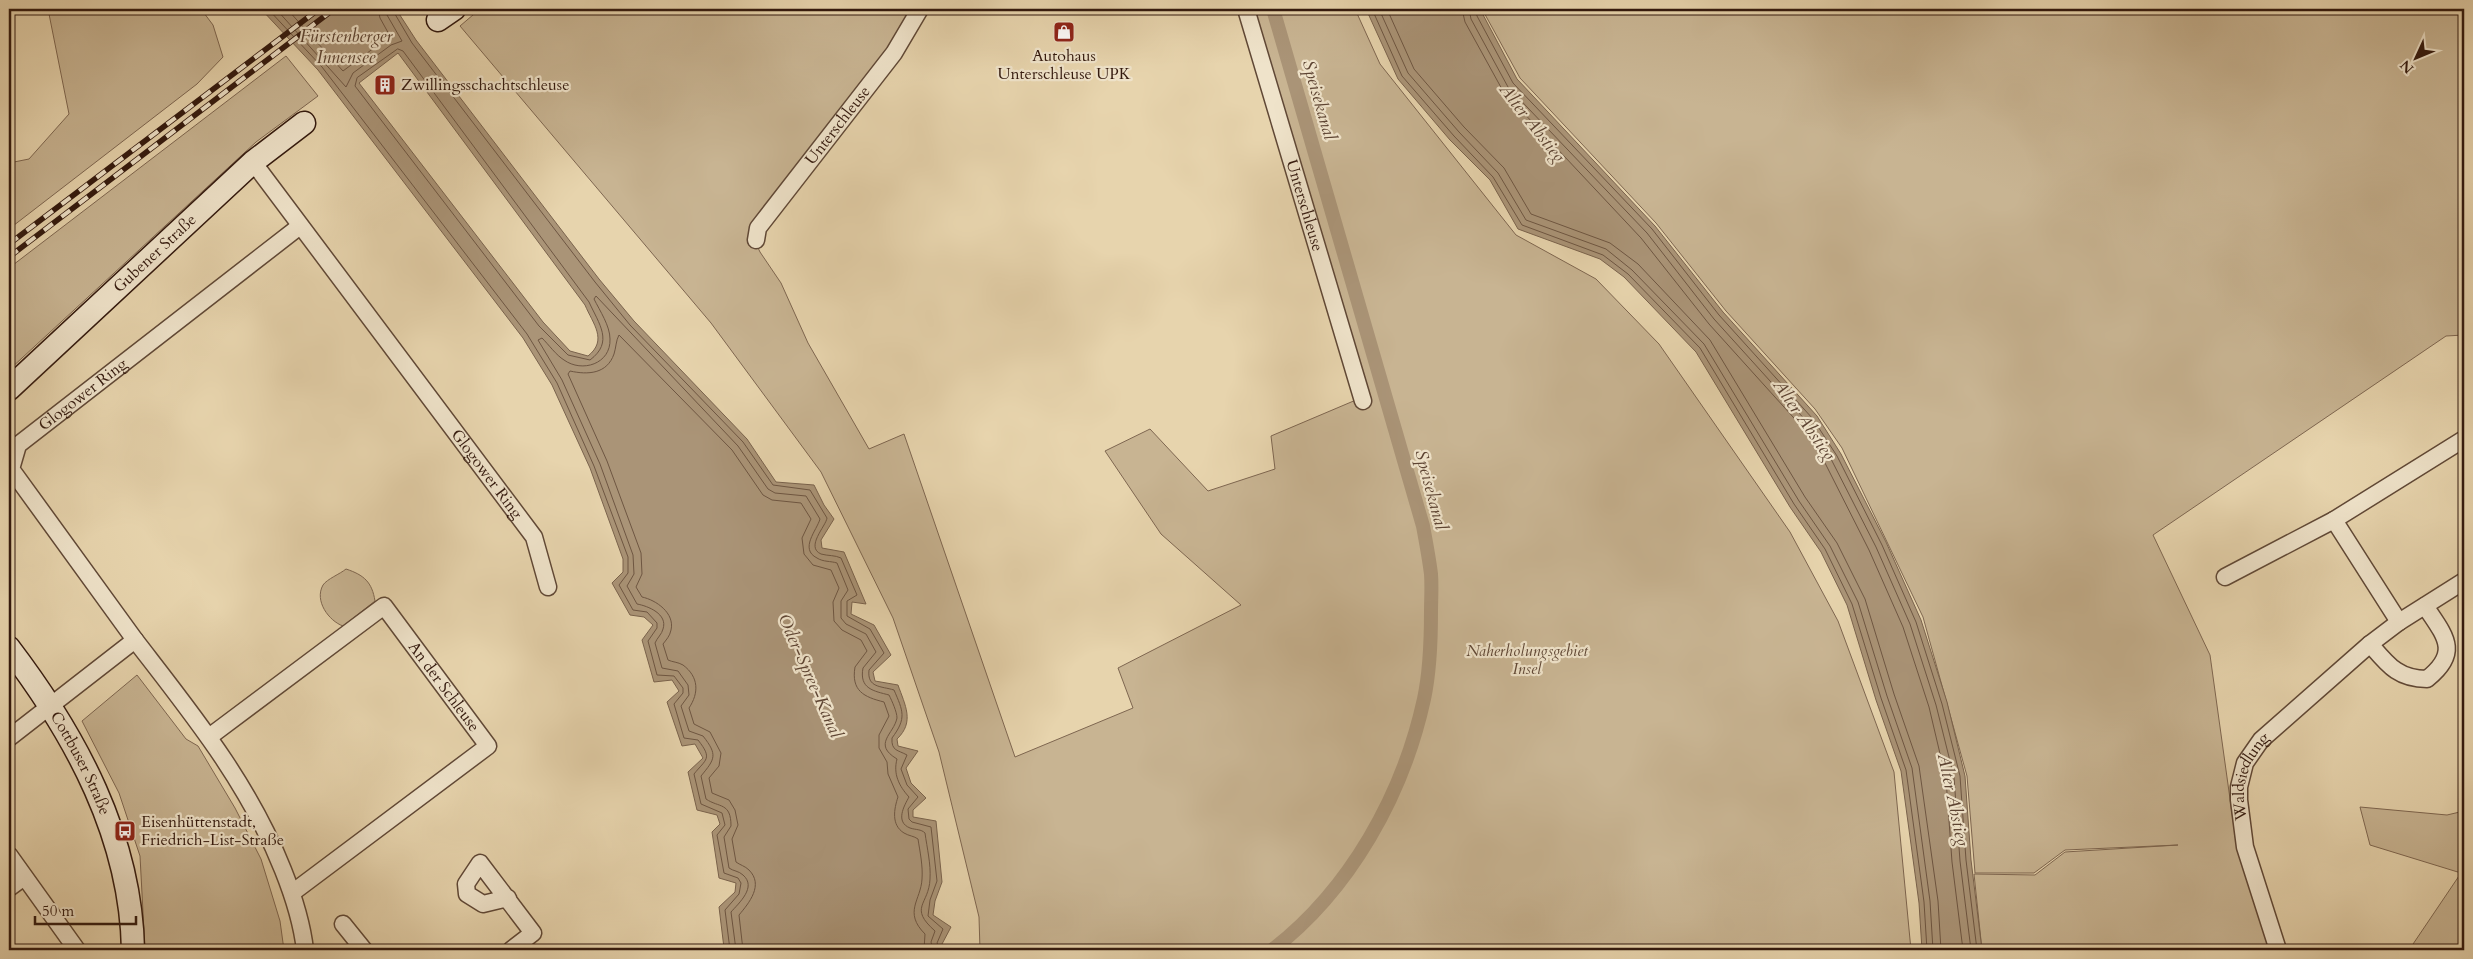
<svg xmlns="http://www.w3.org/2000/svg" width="2473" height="959" viewBox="0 0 2473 959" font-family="Cardo,serif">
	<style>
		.green { fill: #c8b492; stroke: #7e6650 }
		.water { fill: #aa9477; stroke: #7a634d; fill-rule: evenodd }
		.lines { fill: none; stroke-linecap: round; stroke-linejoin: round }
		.shore { stroke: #6e5642; stroke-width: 1 }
		.canal { stroke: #aa9477; stroke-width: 14 }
		.street-casing { stroke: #604836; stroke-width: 19 }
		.secondary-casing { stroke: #33190e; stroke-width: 25 }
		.street { stroke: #efe3ca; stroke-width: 16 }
		.secondary { stroke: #efe3ca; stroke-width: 22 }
		.rail-casing { stroke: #33190e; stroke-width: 5.5 }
		.rail { stroke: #efe3ca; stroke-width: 4; stroke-dasharray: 11; stroke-linecap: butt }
		.labels { text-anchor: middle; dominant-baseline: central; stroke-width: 4.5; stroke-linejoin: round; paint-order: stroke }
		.poi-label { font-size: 16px; fill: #33190e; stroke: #efe3ca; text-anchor: start }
		.street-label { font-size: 16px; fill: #33190e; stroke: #efe3ca }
		.park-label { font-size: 16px; font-style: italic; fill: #604836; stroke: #efe3ca }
		.water-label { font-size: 18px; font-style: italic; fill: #5d4433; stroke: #efe3ca }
	</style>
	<rect width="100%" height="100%" fill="#e7d4ad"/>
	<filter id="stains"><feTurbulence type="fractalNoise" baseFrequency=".004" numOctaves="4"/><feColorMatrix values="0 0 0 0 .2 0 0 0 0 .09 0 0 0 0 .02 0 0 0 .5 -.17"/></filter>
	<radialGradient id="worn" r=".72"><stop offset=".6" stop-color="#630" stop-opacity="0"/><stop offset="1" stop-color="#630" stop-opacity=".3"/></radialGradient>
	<g class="green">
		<polygon points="48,9 201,9 213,25 223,57 197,84 9,229 9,163 29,159 69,114"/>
		<polygon points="480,9 789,9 812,12 917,9 751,233 760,252 781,283 808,343 869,449 904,434 1015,757 1133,708 1118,668 1241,605 1161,534 1105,451 1150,429 1208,491 1275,469 1271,436 1363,397 1248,9 1355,9 1380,64 1516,235 1596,279 1659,344 1790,532 1838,621 1894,772 1911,950 980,950 979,917 939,752 893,618 821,472 711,323 460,26"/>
		<polygon points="1482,9 2464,9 2464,335 2446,336 2153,535 2210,655 2236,842 2270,950 1982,950 1974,874 2035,875 2065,852 2178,845 2065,850 2034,873 1975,873 1967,776 1923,617 1842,448 1815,409 1726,311 1656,223 1520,78"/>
		<polygon points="286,56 318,96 256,142 9,370 9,268"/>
		<path d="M 346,569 C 364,575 372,582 375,601 L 343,626 C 329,621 314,601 323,585 C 327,579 340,574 346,569 Z"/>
		<polygon points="137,675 186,739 198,746 235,808 261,859 280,921 284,950 145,950 140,856 119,793 82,721"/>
		<polygon points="2360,807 2447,815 2464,811 2464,950 2409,950 2461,873 2370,845"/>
	</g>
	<g class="water">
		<path d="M 261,9 L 396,9 L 416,40 L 599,279 L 634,321 L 747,439 L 776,482 L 814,485 L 824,505 L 834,519 L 821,540 L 822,548 L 844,552 L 866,604 L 852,602 L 851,614 L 874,625 L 891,655 L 873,672 L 875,681 L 898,685 C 905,705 915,722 897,739 L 898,746 L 918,751 L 906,768 L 911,783 L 926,798 L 913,810 L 913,817 L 936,821 L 942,882 L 935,901 L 933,915 L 951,927 L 942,944 L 948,950 L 731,950 L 724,948 L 719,907 L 735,892 L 736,883 L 719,878 L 712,832 L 720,824 L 717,815 L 697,810 L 688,772 L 703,758 L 695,744 L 682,746 L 667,702 L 679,691 L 672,680 L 654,682 L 642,640 L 653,625 L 644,617 L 630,615 L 612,583 L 623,572 L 623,559 L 590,468 L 552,385 L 523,338 L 318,70 ZM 398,53 L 585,305 C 593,324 608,340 588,356 L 570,351 L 543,322 L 359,83 Z"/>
		<polygon points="1366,9 1480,9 1517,79 1655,226 1723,312 1817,416 1841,454 1886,542 1921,620 1947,702 1965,776 1971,860 1982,950 1922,950 1919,903 1901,771 1876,700 1847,605 1821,552 1790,507 1696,352 1624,277 1600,259 1518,229 1490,180 1450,140 1398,79"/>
	</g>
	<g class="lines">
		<g class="shore">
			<path d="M 268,9 L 322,67 L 527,334 L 557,383 L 594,466 L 628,557 L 628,573 L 619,585 L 633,610 L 647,612 L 657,623 L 657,628 L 648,641 L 657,675 L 674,676 L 683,688 L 683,693 L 674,704 L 684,738 L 698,740 C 713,759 706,759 694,774 L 701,804 L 722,813 L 725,825 L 717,835 L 724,873 L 738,878 L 741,883 L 739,894 L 725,910 L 730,950"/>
			<polyline points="276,9 346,87 353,73 391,45 402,41 387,15 386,9"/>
			<polyline points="287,9 343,71 390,36 380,18 378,9"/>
			<path d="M 392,9 L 412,43 L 595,282 L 630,325 L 743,442 L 773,485 L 810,490 L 827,518 C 826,526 805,547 821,554 C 828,556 835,555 841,558 L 857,595 L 847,601 L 847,616 L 870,629 L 884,653 L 869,670 C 867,688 881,686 894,690 C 903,711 907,718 892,738 C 891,751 898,750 907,755 L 901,769 L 907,785 L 918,797 L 908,809 L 909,819 L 912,822 L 931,827 L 937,881 L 930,900 L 928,916 L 943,929 L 937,943 L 941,950"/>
			<polyline points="1372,9 1402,76 1454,136 1493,177 1522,225 1603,255 1628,274 1700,348 1794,504 1825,549 1852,604 1881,698 1906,770 1924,902 1927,950"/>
			<polyline points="1379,9 1408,73 1459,132 1498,173 1526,220 1606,249 1632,270 1704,344 1799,501 1830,546 1858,602 1887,696 1912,768 1930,901 1933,950"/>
			<polyline points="1387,9 1414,69 1464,127 1504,168 1531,214 1610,243 1638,264 1710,340 1805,497 1837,543 1865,599 1894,694 1919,766 1938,901 1941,950"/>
			<polyline points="1462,9 1465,22 1503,91 1641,238 1709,324 1802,427 1825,463 1869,550 1903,627 1929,707 1946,779 1952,862 1963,950"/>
			<polyline points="1469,9 1471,19 1508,87 1647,233 1714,319 1808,423 1831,459 1876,547 1910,624 1936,705 1954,777 1960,861 1971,950"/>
			<polyline points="1475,9 1477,16 1513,83 1652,229 1719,315 1813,419 1837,456 1882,545 1916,622 1942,704 1960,776 1966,860 1977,950"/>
			<path d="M 398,49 L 403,51 L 589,302 C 599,324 614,342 590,360 L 568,355 L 539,326 L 355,86 L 357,78 Z"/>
			<path d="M 736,950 L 731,912 C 739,903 757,887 743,875 C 739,871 733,871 729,868 L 724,837 L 731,826 C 731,802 719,808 706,799 L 701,776 C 715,759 718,755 703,736 L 689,731 L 681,706 L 689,695 L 688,685 L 678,671 L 662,668 L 655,643 C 657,638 662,634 663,629 C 668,614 648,606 637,604 L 627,586 L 634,574 L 633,555 L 600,464 L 562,380 L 538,340 L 542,338 C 549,345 556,355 564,360 C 582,373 611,364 610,339 C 610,326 600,311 594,299 L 596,296 L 738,446 L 768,489 L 775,493 L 806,496 L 820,519 C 817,530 799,549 817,558 C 823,562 831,561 837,563 L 848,590 L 841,601 L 841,618 L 846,624 L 866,634 L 876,652 L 863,668 C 859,689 874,691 889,695 C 892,701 897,712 897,718 C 894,734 872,744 897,759 C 893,774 899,786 909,797 C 904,806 895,822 910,828 C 916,830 921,829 925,833 C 927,848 931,864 930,879 C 929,905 908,907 935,931 L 931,942 L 933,950"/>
			<path d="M 743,950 L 739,915 C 749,903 764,885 749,870 C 745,866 740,865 736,862 L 732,839 L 738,825 L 735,810 L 729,800 L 712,793 L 709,778 L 719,766 L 721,753 L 710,732 L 694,724 L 689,708 C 699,693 699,677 683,665 C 678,662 672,662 668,660 L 663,644 C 666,640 670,636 671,630 C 675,613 656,600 642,597 L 636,587 L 642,574 L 641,553 L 607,461 L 568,374 L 570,371 C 588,375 607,374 614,354 C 616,348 616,340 619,335 L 732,450 L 763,495 L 772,500 L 801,503 L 811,519 L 802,538 L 804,554 L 813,565 L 831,570 L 839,588 L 833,602 L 834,621 L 842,630 L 861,640 L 867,651 L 855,667 C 851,691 864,697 884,702 L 889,716 L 879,735 L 879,748 L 887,762 L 888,774 L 898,797 C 894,809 891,825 904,833 C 909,836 914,836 918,839 C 920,852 923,866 922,879 C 921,900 903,912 925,934 L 924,950"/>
		</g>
		<path class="canal" d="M 1272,950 C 1350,890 1403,795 1424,699 C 1430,671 1431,641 1431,612 C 1431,600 1432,587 1431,574 C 1429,558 1426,542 1423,526 L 1273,9"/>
		<g class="street-casing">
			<g id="street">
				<path id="s1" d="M 1246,9 L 1363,401"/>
				<path id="s2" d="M 253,162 L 534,537 L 548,587"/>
				<path id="s3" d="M 756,240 L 758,228 L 894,53 L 920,9"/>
				<polyline points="2225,577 2334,520"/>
				<polyline points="2399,622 2334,520 2464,439"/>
				<path d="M 135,640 C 192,714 248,782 283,870 C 293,895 302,923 305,950"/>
				<path d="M 2370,644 C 2388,665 2398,679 2427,679 C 2461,652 2445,636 2425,606"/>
				<path id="s4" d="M 209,737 L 384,606 L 488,746 L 292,893"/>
				<path id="s5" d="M 9,738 L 135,640 L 11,469 L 18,445 L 300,226"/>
				<polyline points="9,855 77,950"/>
				<polyline points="9,888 24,877"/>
				<polyline points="508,898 483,904 467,894 466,884 480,863 533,933 511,950"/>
				<polyline points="343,924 364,950"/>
				<path id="s6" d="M 2278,950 L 2245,847 L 2239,800 L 2239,787 L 2245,763 L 2261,740 L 2370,644 L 2399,622 L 2464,581"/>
			</g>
		</g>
		<g class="secondary-casing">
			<g id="secondary">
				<polyline points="438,20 454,9"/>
				<path id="s7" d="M 9,389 L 253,162 L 304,123"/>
				<path id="s8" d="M 9,648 C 76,736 131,837 133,950"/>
			</g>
		</g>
		<use href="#street" class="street"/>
		<use href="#secondary" class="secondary"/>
		<g class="rail-casing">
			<g id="rail">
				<polyline points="9,244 319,9"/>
				<polyline points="9,257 334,9"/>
			</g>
		</g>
		<use href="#rail" class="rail"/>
	</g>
	<defs>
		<g id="shop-square" transform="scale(1.125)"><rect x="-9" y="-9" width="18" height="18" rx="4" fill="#8f2418" stroke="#efe3ca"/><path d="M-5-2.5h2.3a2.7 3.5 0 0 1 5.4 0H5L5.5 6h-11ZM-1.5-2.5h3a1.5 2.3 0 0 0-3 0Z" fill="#fff"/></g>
		<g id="building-square" transform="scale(1.125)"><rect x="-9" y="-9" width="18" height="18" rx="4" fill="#8f2418" stroke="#efe3ca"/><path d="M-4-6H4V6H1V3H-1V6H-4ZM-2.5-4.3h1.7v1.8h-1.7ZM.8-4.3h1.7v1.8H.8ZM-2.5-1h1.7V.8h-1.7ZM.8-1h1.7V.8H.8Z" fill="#fff"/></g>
		<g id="bus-square" transform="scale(1.125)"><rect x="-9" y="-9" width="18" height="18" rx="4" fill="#8f2418" stroke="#efe3ca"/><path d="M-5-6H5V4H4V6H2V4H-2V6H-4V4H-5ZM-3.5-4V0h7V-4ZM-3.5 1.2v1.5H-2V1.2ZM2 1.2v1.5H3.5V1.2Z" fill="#fff"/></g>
	</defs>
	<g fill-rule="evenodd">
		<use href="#shop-square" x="1064" y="32"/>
		<use href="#building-square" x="385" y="85"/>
		<use href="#bus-square" x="125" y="831"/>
	</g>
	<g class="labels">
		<g class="poi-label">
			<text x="1064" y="56" text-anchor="middle">Autohaus<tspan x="1064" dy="18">Unterschleuse UPK</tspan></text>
			<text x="401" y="85">Zwillingsschachtschleuse</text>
			<text x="141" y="822">Eisenhüttenstadt,<tspan x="141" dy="18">Friedrich-List-Straße</tspan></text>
		</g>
		<g class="street-label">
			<text stroke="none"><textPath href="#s3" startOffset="142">Unterschleuse</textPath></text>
			<text stroke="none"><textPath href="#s1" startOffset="205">Unterschleuse</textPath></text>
			<text stroke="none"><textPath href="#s7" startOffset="199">Gubener Straße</textPath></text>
			<text stroke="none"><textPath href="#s5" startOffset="478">Glogower Ring</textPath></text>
			<text stroke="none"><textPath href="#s2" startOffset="390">Glogower Ring</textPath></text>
			<text stroke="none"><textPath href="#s4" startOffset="319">An der Schleuse</textPath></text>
			<text stroke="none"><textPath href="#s8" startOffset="136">Cottbuser Straße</textPath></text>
			<text stroke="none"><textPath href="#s6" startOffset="182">Waldsiedlung</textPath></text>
		</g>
		<g class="park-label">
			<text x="1527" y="651">Naherholungsgebiet<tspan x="1527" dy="18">Insel</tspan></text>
		</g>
		<g class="water-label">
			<text x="346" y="36">Fürstenberger<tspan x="346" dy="21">Innensee</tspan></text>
			<text transform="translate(1319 100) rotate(74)">Speisekanal</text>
			<text transform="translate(1532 123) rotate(52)">Alter Abstieg</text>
			<text transform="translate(1804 420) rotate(55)">Alter Abstieg</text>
			<text transform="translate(1431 490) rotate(75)">Speisekanal</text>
			<text transform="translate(810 676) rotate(66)">Oder-Spree-Kanal</text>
			<text transform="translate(1953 800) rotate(78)">Alter Abstieg</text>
		</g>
	</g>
	<rect width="2473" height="959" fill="none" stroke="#e7d4ad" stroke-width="30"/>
	<rect x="10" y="10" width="2453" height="939" fill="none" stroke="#33190e" stroke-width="2.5"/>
	<rect x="15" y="15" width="2443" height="929" fill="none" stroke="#33190e"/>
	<g transform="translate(2416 58) rotate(226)" stroke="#efe3ca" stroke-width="4" paint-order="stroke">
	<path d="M0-4L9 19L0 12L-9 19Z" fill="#33190e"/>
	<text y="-8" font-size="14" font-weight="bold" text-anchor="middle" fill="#33190e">N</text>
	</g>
	<path d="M35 916v8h101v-8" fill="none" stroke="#33190e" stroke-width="2.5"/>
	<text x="42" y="916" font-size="15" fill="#33190e" stroke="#efe3ca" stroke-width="4" paint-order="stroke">50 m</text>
	<rect width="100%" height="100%" filter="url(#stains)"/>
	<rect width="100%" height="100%" fill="url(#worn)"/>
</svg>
